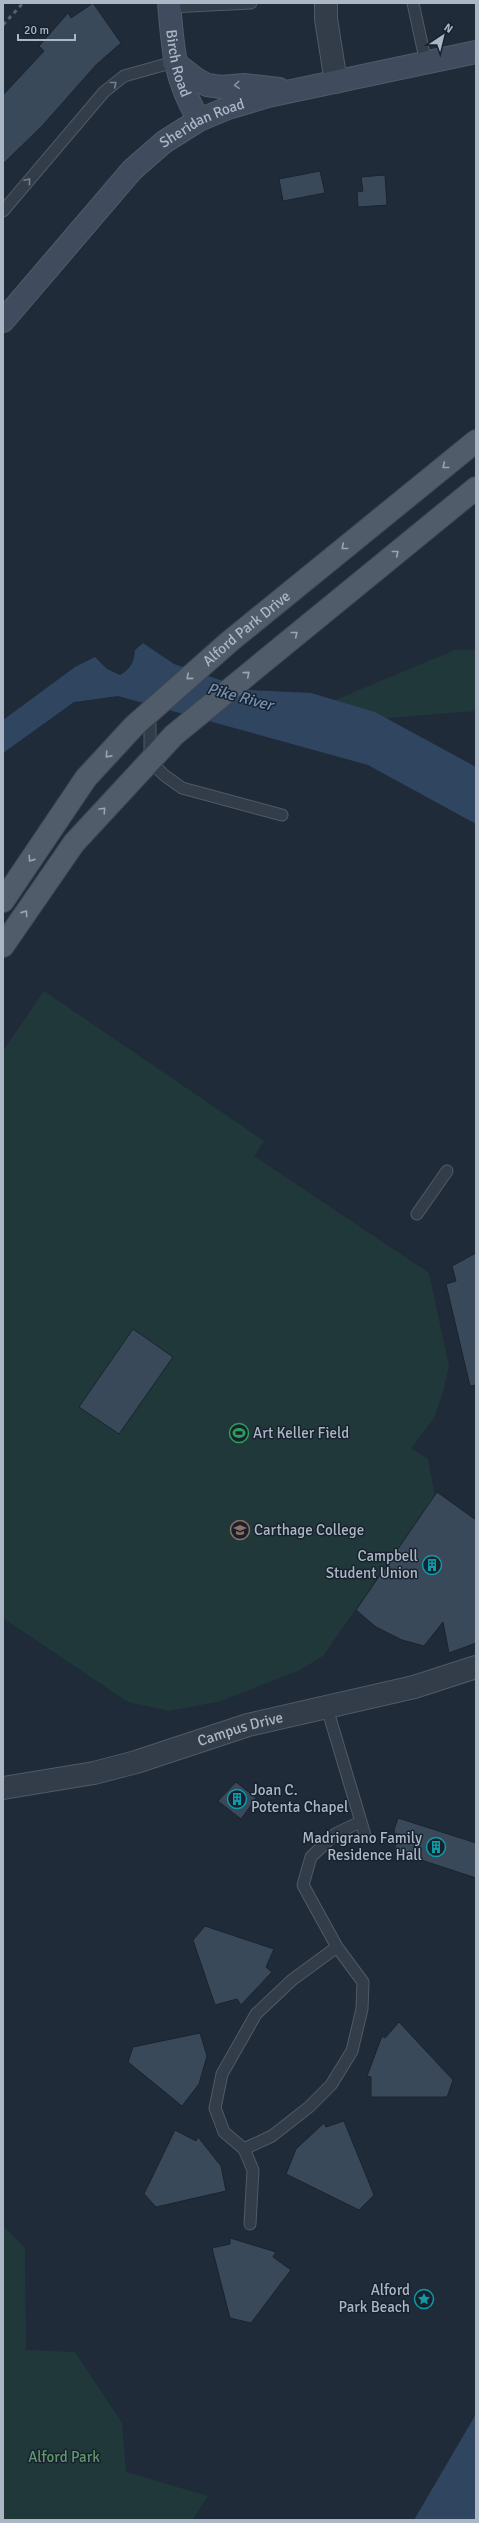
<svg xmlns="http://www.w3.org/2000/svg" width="479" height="2523" viewBox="0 0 479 2523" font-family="Signika,sans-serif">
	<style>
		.green { fill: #21383a }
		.water { fill: #2f4560 }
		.building { fill: #3a4959; stroke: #1a2430 }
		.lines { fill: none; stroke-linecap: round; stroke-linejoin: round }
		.lane-casing { stroke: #505a67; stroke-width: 13 }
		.street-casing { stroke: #505a67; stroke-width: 24 }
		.secondary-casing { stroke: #505a67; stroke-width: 24 }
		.primary-casing { stroke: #3c4653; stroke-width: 24 }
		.lane { stroke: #323d49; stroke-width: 11 }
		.street { stroke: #323d49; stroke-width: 22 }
		.secondary { stroke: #404c5d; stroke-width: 22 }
		.primary { stroke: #505c6a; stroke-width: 22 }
		.rail { stroke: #546171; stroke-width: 3; stroke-dasharray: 4 4; stroke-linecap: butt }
		.oneway { stroke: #75808e }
		.oneway2 { stroke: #8692a1 }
		.oneway3 { stroke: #9aa5b4 }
		.labels { text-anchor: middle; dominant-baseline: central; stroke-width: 3; stroke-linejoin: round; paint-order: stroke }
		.street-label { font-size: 15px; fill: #acb7c6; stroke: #18222e }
		.poi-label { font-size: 15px; fill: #acb7c6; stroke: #18222e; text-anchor: start }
		.park-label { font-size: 15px; fill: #62986d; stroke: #18222e }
		.water-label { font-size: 16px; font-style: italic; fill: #728fb2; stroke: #18222e }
	</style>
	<rect width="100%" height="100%" fill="#1f2b39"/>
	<g class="green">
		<polygon points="455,650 476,650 476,711 387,718 335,700"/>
		<polygon points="44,991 264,1141 254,1156 429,1273 449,1366 443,1392 434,1418 411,1448 428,1459 435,1496 323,1656 300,1670 221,1701 170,1711 128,1702 3,1618 3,1051"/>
		<polygon points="3,2226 25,2248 26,2350 75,2352 122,2423 126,2472 208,2496 192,2520 3,2520"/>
	</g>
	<g class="water">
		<path d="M 143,643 L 174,664 L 249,690 L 311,693 L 375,712 L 476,767 L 476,824 L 368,765 L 118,696 L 74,702 L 3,753 L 3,720 L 75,667 L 95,657 L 107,669 L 120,675 C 131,669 134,662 135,650 Z"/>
		<polygon points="476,2414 476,2520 414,2520"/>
	</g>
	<g class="building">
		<polygon points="93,3 121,43 96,65 43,125 3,164 3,95 44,51 39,46 68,13 71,18"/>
		<polygon points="320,171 325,193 283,201 279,179"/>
		<polygon points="385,175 387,205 358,207 357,192 363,191 361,177"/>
		<polygon points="476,1253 476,1385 470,1386 446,1284 456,1281 452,1266"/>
		<polygon points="133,1329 173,1357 119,1434 79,1407"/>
		<polygon points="437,1492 476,1520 476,1643 449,1653 443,1622 424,1646 402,1640 376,1627 356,1610"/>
		<polygon points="236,1782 256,1798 241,1819 218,1801"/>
		<polygon points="398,1818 476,1843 476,1878 394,1851 397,1840 394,1830"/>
		<polygon points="205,1926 274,1949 266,1967 272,1972 241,2005 237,1999 215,2005 193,1940"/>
		<polygon points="399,2022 453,2080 447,2097 371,2097 371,2077 367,2076 382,2036 385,2038"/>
		<polygon points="200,2033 207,2056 199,2084 182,2106 128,2062 133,2047"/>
		<polygon points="344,2121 374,2195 359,2210 286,2174 296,2149 324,2123 326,2127"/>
		<polygon points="175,2130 196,2141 198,2137 221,2166 226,2191 156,2207 144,2194"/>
		<polygon points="230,2238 276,2252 273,2257 291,2270 251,2323 230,2318 212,2248 230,2244"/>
	</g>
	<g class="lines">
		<g class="lane-casing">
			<g id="lane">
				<polyline points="413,3 426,63"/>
				<polyline points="170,7 251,3"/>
				<polyline points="3,211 104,92 124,76 174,62"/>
				<polyline points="150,712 150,761 164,775 182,788 282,815"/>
				<polyline points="417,1214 447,1171"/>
				<polyline points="327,1708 365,1835"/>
				<polyline points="337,1947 292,1980 256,2014 222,2074 215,2108 224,2132 244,2149 272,2136 309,2107 331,2085 352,2051 362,2009 363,1982 337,1947 303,1885 311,1857 335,1834 360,1822"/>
				<polyline points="244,2149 253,2170 250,2224"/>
			</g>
		</g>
		<g class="street-casing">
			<g id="street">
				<polyline points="326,3 326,19 336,82"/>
				<path id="s1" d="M 3,1788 L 94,1773 L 136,1762 L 248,1725 L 414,1687 L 476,1667"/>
			</g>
		</g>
		<g class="secondary-casing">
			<g id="secondary">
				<path id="s2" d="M 169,3 C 173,50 174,78 199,120"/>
				<polyline points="174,62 196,79 207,85 221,87 244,85 279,89"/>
				<path id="s3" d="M 3,321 L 132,170 L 164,142 L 199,120 L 228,108 L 268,96 L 476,52"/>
			</g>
		</g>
		<g class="primary-casing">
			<g id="primary">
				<path id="s4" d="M 3,901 L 86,778 L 134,726 L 229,642 L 476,441"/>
				<polyline points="3,946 74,843 174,735 476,488"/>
			</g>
		</g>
		<use href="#lane" class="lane"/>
		<use href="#street" class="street"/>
		<use href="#secondary" class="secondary"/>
		<use href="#primary" class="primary"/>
		<polyline class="rail" points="3,25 23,3"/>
	</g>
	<defs><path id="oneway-chevron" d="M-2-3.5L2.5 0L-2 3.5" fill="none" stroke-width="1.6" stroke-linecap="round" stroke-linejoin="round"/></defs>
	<g class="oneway">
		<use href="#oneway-chevron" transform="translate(114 84) rotate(-39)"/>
		<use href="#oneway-chevron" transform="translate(28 181) rotate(-50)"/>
	</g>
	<use class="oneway2" href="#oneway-chevron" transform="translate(237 85) rotate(175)"/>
	<g class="oneway3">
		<use href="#oneway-chevron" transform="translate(445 466) rotate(142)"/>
		<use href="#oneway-chevron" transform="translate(344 547) rotate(141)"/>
		<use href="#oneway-chevron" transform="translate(396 553) rotate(-39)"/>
		<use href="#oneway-chevron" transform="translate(295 634) rotate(-39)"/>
		<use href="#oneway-chevron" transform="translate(247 674) rotate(-40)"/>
		<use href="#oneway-chevron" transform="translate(189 677) rotate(139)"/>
		<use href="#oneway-chevron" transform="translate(108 755) rotate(132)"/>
		<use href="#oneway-chevron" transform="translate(103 810) rotate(-47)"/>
		<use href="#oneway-chevron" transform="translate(31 859) rotate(125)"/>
		<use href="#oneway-chevron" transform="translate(25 913) rotate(-55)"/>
	</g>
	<defs>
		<g id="stadium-ring" transform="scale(1)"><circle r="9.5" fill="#18222e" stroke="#2e9e5b" stroke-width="1.5"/><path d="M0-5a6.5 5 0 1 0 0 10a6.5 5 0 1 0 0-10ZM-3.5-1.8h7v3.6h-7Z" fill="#2e9e5b"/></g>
		<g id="university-ring" transform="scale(1)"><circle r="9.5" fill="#18222e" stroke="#8d6e63" stroke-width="1.5"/><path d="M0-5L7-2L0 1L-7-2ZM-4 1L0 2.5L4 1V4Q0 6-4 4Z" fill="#8d6e63"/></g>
		<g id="building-ring" transform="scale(1)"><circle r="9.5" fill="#18222e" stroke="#0f9aa8" stroke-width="1.5"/><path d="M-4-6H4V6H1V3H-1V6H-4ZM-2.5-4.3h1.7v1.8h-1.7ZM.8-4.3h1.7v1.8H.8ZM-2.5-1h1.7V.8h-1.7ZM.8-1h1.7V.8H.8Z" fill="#0f9aa8"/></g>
		<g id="sight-ring" transform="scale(1)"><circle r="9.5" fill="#18222e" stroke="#0f9aa8" stroke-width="1.5"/><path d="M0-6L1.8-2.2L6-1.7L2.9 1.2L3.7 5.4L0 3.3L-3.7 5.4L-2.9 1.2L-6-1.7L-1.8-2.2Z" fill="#0f9aa8"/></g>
	</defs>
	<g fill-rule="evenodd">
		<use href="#stadium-ring" x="239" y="1433"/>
		<use href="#university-ring" x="240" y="1530"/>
		<use href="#building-ring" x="432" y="1565"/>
		<use href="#building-ring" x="237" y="1799"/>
		<use href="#building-ring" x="436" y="1847"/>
		<use href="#sight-ring" x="424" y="2299"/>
	</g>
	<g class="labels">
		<g class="street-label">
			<text stroke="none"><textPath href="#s2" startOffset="61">Birch Road</textPath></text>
			<text stroke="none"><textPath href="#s3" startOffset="284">Sheridan Road</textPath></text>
			<text stroke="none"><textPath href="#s4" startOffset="368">Alford Park Drive</textPath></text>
			<text stroke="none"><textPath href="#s1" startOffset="245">Campus Drive</textPath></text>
		</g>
		<g class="poi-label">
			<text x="253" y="1433">Art Keller Field</text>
			<text x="254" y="1530">Carthage College</text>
			<text x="418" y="1556" text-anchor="end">Campbell<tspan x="418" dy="17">Student Union</tspan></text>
			<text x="251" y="1790">Joan C.<tspan x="251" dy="17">Potenta Chapel</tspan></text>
			<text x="422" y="1838" text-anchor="end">Madrigrano Family<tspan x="422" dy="17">Residence Hall</tspan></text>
			<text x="410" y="2290" text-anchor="end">Alford<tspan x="410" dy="17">Park Beach</tspan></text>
		</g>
		<g class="park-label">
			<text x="64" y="2457">Alford Park</text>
		</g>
		<g class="water-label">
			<text transform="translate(240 697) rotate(15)">Pike River</text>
		</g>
	</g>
	<rect width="479" height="2523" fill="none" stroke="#acb7c6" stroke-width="8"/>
	<g transform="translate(443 36) rotate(35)" stroke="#18222e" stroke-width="3" paint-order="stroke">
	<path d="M0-3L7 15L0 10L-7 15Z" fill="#acb7c6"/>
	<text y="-6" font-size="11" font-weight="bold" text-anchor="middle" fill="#acb7c6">N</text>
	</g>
	<path d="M18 34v6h57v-6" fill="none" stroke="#acb7c6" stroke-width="2"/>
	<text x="24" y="34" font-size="12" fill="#acb7c6" stroke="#18222e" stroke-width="3" paint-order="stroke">20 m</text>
</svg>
